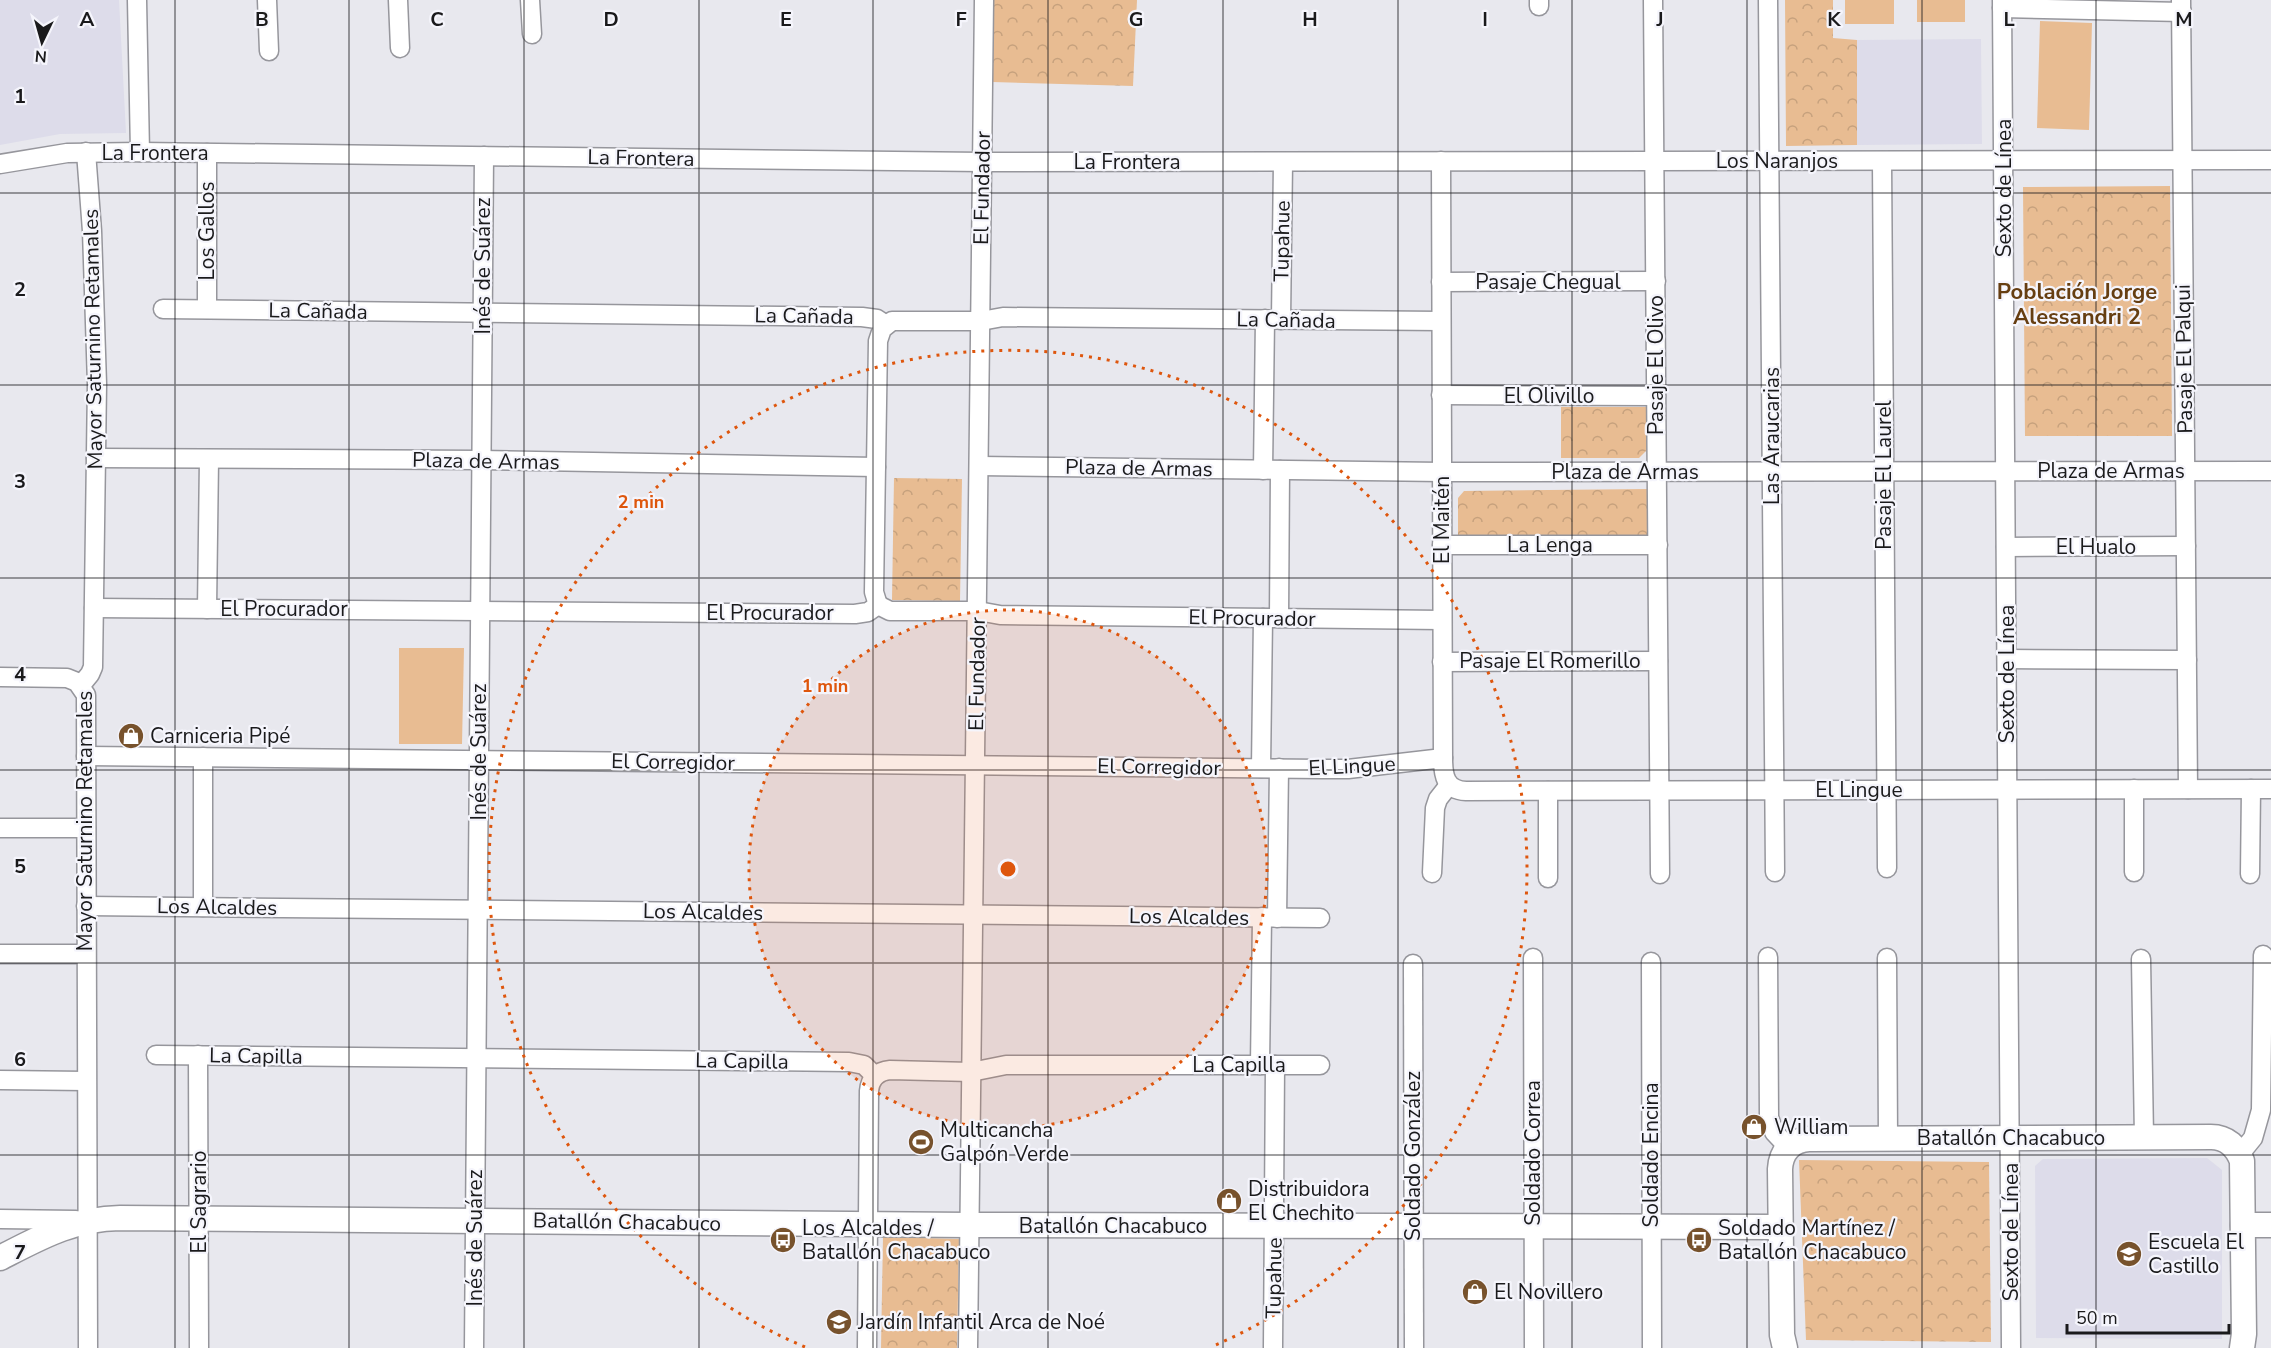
<svg xmlns="http://www.w3.org/2000/svg" width="2271" height="1348" viewBox="0 0 2271 1348" font-family="'Nunito Sans',sans-serif">
	<style>
		.built { fill: #dddcea }
		.grass { fill: #e8bc92 }
		.park { fill: url(#park-crowns) }
		.lines { fill: none; stroke-linecap: round; stroke-linejoin: round }
		.street-casing { stroke: #96969c; stroke-width: 21 }
		.secondary-casing { stroke: #96969c; stroke-width: 27 }
		.street { stroke: #fff; stroke-width: 18 }
		.secondary { stroke: #fff; stroke-width: 24 }
		.grid { fill: none; stroke: #1a1a1c; stroke-width: 1.5; stroke-opacity: 0.55 }
		.ring { fill: none; stroke: #de560d; stroke-width: 3; stroke-dasharray: 3 6 }
		.labels { text-anchor: middle; dominant-baseline: central; stroke-width: 4.5; stroke-linejoin: round; paint-order: stroke }
		.street-label { font-size: 21px; fill: #1a1a1c; stroke: #f5f5fc }
		.poi-label { font-size: 21px; fill: #1a1a1c; stroke: #f5f5fc; text-anchor: start }
		.neighbourhood-label { font-size: 22px; font-weight: bold; fill: #663e11; stroke: #f5f5fc }
		.grid-label { font-size: 20px; text-anchor: middle; font-weight: bold; fill: #1a1a1c; stroke: #f5f5fc; stroke-width: 4.5; stroke-linejoin: round; paint-order: stroke }
		.centre { fill: #de560d; stroke: #f5f5fc; stroke-width: 3 }
		.ring-label { font-size: 18px; text-anchor: middle; font-weight: bold; fill: #de560d; stroke: #f5f5fc; stroke-width: 4.5; stroke-linejoin: round; paint-order: stroke }
	</style>
	<defs>
		<pattern id="park-crowns" width="20" height="18" patternUnits="userSpaceOnUse" patternTransform="scale(1.5)"><rect width="20" height="18" fill="#e8bc92"/><path d="M2 6a3 3 0 1 1 6 0M12 15a3 3 0 1 1 6 0" fill="none" stroke="#c6a17d"/></pattern>
	</defs>
	<rect width="100%" height="100%" fill="#e8e8ee"/>
	<g class="built">
		<polygon points="0,0 119,0 126,133 60,134 0,145"/>
		<polygon points="1981,39 1982,144 1857,145 1857,40"/>
		<polygon points="2207,1158 2222,1170 2222,1339 2036,1338 2035,1166 2043,1159"/>
	</g>
	<g class="grass">
		<rect x="1845" y="0" width="49" height="24"/>
		<rect x="1917" y="0" width="48" height="22"/>
		<polygon points="2040,21 2092,23 2089,130 2037,128"/>
		<polygon points="399,648 464,648 462,744 399,744"/>
	</g>
	<g class="park">
		<polygon points="993,0 1137,0 1133,86 992,82"/>
		<polygon points="1785,0 1833,0 1833,38 1857,40 1857,145 1786,146"/>
		<polygon points="2170,186 2172,436 2025,436 2023,187"/>
		<polygon points="1561,407 1648,407 1648,449 1639,458 1561,458"/>
		<polygon points="894,478 962,479 960,601 892,600"/>
		<polygon points="1649,489 1648,536 1458,537 1458,498 1464,491"/>
		<polygon points="1799,1160 1989,1162 1991,1342 1806,1340"/>
		<polygon points="883,1237 959,1239 957,1348 881,1348"/>
	</g>
	<g class="lines">
		<g class="street-casing">
			<g id="street">
				<polyline points="137,0 140,152"/>
				<polyline points="267,0 269,51"/>
				<polyline points="398,0 400,48"/>
				<polyline points="530,0 532,34"/>
				<polyline points="1539,0 1539,6"/>
				<polyline points="1653,0 1660,874"/>
				<polyline points="1768,0 1775,872"/>
				<polyline points="2002,0 2011,1348"/>
				<polyline points="2181,0 2188,789"/>
				<polyline points="2002,8 2182,12"/>
				<path d="M 1441,161 L 1443,758 C 1443,775 1445,790 1466,791 L 2271,789"/>
				<polyline points="1882,161 1887,868"/>
				<polyline points="0,164 67,153 140,152 983,162 2271,160"/>
				<polyline points="1441,282 1656,281"/>
				<polyline points="163,309 862,317 877,319 886,325"/>
				<polyline points="207,309 207,153"/>
				<polyline points="1281,320 1283,162"/>
				<polyline points="1441,395 1656,396"/>
				<polyline points="96,458 481,460 876,467"/>
				<polyline points="979,466 1442,472 2271,471"/>
				<polyline points="1263,470 1265,319"/>
				<polyline points="1442,545 1658,545"/>
				<polyline points="2006,547 2186,546"/>
				<polyline points="878,605 874,592 878,341 882,329 892,321 981,321 1003,317 1441,321"/>
				<polyline points="878,605 890,611 978,611 1000,615 1442,620"/>
				<polyline points="94,608 855,614 868,612 878,605"/>
				<polyline points="207,609 209,459"/>
				<polyline points="1279,618 1280,470"/>
				<polyline points="2007,659 2187,660"/>
				<polyline points="1442,662 1658,661"/>
				<polyline points="0,677 67,678 77,682 86,695 88,1348"/>
				<polyline points="81,685 90,674 93,667 97,384 92,231 86,152"/>
				<polyline points="86,756 1323,769 1348,769 1443,758"/>
				<polyline points="203,757 203,907"/>
				<polyline points="1261,768 1263,618"/>
				<polyline points="0,828 86,828"/>
				<polyline points="2134,872 2134,789"/>
				<polyline points="1432,873 1435,808 1438,799 1449,785"/>
				<polyline points="2250,874 2251,789"/>
				<polyline points="1548,878 1548,791"/>
				<polyline points="86,906 1320,918"/>
				<polyline points="1277,918 1279,768"/>
				<polyline points="0,954 86,954"/>
				<polyline points="1768,957 1769,1117 1774,1132 1788,1147"/>
				<polyline points="1533,958 1534,1348"/>
				<polyline points="1887,958 1888,1138"/>
				<polyline points="2141,959 2144,1137"/>
				<polyline points="1651,962 1652,1348"/>
				<polyline points="1413,964 1414,1348"/>
				<polyline points="156,1055 849,1062 864,1065 875,1076"/>
				<polyline points="198,1055 199,1348"/>
				<polyline points="1260,1065 1262,917"/>
				<polyline points="0,1080 86,1081"/>
				<polyline points="2240,1154 2253,1138 2261,1110 2263,955"/>
				<polyline points="0,1219 76,1220"/>
				<polyline points="474,1348 484,156"/>
				<path d="M 867,1348 L 869,1091 C 870,1078 878,1071 890,1070 L 971,1072 L 1006,1065 L 1320,1065"/>
				<polyline points="968,1348 984,0"/>
				<polyline points="1273,1348 1275,1065"/>
			</g>
		</g>
		<g class="secondary-casing">
			<g id="secondary">
				<polyline points="2243,1225 2271,1225"/>
				<path d="M 0,1258 C 41,1237 72,1219 120,1218 L 969,1225 L 1781,1227"/>
				<path d="M 1785,1348 L 1782,1335 L 1780,1169 C 1781,1152 1791,1140 1809,1139 L 2211,1137 C 2227,1137 2237,1147 2242,1161 L 2244,1334 L 2242,1348"/>
			</g>
		</g>
		<use href="#street" class="street"/>
		<use href="#secondary" class="secondary"/>
	</g>
	<path class="grid" d="M 175,0 L 175,1348M 349,0 L 349,1348M 524,0 L 524,1348M 699,0 L 699,1348M 873,0 L 873,1348M 1048,0 L 1048,1348M 1223,0 L 1223,1348M 1398,0 L 1398,1348M 1572,0 L 1572,1348M 1747,0 L 1747,1348M 1922,0 L 1922,1348M 2096,0 L 2096,1348M 0,193 L 2271,193M 0,385 L 2271,385M 0,578 L 2271,578M 0,770 L 2271,770M 0,963 L 2271,963M 0,1155 L 2271,1155"/>
	<circle cx="1008" cy="869" r="259" fill="#de560d" fill-opacity=".12"/>
	<g class="ring">
		<circle cx="1008" cy="869" r="259"/>
		<path d="M805 1347A519 519 0 1 1 1211 1347"/>
	</g>
	<defs>
		<g id="shop-disc" transform="scale(1.35)"><circle r="9.5" fill="#77522c" stroke="#f5f5fc"/><path d="M-5-2.5h2.3a2.7 3.5 0 0 1 5.4 0H5L5.5 6h-11ZM-1.5-2.5h3a1.5 2.3 0 0 0-3 0Z" fill="#fff"/></g>
		<g id="stadium-disc" transform="scale(1.35)"><circle r="9.5" fill="#77522c" stroke="#f5f5fc"/><path d="M0-5a6.5 5 0 1 0 0 10a6.5 5 0 1 0 0-10ZM-3.5-1.8h7v3.6h-7Z" fill="#fff"/></g>
		<g id="bus-disc" transform="scale(1.35)"><circle r="9.5" fill="#77522c" stroke="#f5f5fc"/><path d="M-5-6H5V4H4V6H2V4H-2V6H-4V4H-5ZM-3.5-4V0h7V-4ZM-3.5 1.2v1.5H-2V1.2ZM2 1.2v1.5H3.5V1.2Z" fill="#fff"/></g>
		<g id="school-disc" transform="scale(1.35)"><circle r="9.5" fill="#77522c" stroke="#f5f5fc"/><path d="M0-5L7-2L0 1L-7-2ZM-4 1L0 2.5L4 1V4Q0 6-4 4Z" fill="#fff"/></g>
	</defs>
	<g fill-rule="evenodd">
		<use href="#shop-disc" x="131" y="736"/>
		<use href="#shop-disc" x="1754" y="1127"/>
		<use href="#stadium-disc" x="921" y="1142"/>
		<use href="#shop-disc" x="1229" y="1201"/>
		<use href="#bus-disc" x="783" y="1240"/>
		<use href="#bus-disc" x="1699" y="1240"/>
		<use href="#school-disc" x="2129" y="1254"/>
		<use href="#shop-disc" x="1475" y="1292"/>
		<use href="#school-disc" x="839" y="1322"/>
	</g>
	<g class="labels">
		<g class="street-label">
			<text x="155" y="153">La Frontera</text>
			<text transform="translate(641 158) rotate(1)">La Frontera</text>
			<text x="1777" y="161">Los Naranjos</text>
			<text x="1127" y="162">La Frontera</text>
			<text transform="translate(982 188) rotate(-89)">El Fundador</text>
			<text transform="translate(2004 188) rotate(-90)">Sexto de Línea</text>
			<text transform="translate(207 231) rotate(-90)">Los Gallos</text>
			<text transform="translate(1282 241) rotate(-89)">Tupahue</text>
			<text transform="translate(483 266) rotate(-90)">Inés de Suárez</text>
			<text x="1548" y="282">Pasaje Chegual</text>
			<text transform="translate(318 311) rotate(1)">La Cañada</text>
			<text transform="translate(804 316) rotate(1)">La Cañada</text>
			<text transform="translate(1286 320) rotate(1)">La Cañada</text>
			<text transform="translate(93 339) rotate(-91)">Mayor Saturnino Retamales</text>
			<text transform="translate(2184 359) rotate(-91)">Pasaje El Palqui</text>
			<text transform="translate(1656 365) rotate(-90)">Pasaje El Olivo</text>
			<text x="1549" y="396">El Olivillo</text>
			<text transform="translate(1772 436) rotate(-90)">Las Araucarias</text>
			<text transform="translate(486 461) rotate(1)">Plaza de Armas</text>
			<text transform="translate(1139 468) rotate(1)">Plaza de Armas</text>
			<text x="2111" y="471">Plaza de Armas</text>
			<text x="1625" y="472">Plaza de Armas</text>
			<text transform="translate(1884 475) rotate(-90)">Pasaje El Laurel</text>
			<text transform="translate(1442 520) rotate(-90)">El Maitén</text>
			<text x="1550" y="545">La Lenga</text>
			<text x="2096" y="547">El Hualo</text>
			<text x="284" y="609">El Procurador</text>
			<text x="770" y="613">El Procurador</text>
			<text transform="translate(1252 618) rotate(1)">El Procurador</text>
			<text x="1550" y="661">Pasaje El Romerillo</text>
			<text transform="translate(977 674) rotate(-89)">El Fundador</text>
			<text transform="translate(2007 674) rotate(-90)">Sexto de Línea</text>
			<text transform="translate(479 752) rotate(-90)">Inés de Suárez</text>
			<text transform="translate(673 762) rotate(1)">El Corregidor</text>
			<text transform="translate(1352 766) rotate(-3)">El Lingue</text>
			<text transform="translate(1159 767) rotate(1)">El Corregidor</text>
			<text x="1859" y="790">El Lingue</text>
			<text transform="translate(85 821) rotate(-90)">Mayor Saturnino Retamales</text>
			<text transform="translate(217 907) rotate(1)">Los Alcaldes</text>
			<text transform="translate(703 912) rotate(1)">Los Alcaldes</text>
			<text transform="translate(1189 917) rotate(1)">Los Alcaldes</text>
			<text transform="translate(256 1056) rotate(1)">La Capilla</text>
			<text transform="translate(742 1061) rotate(1)">La Capilla</text>
			<text x="1239" y="1065">La Capilla</text>
			<text x="2011" y="1138">Batallón Chacabuco</text>
			<text transform="translate(1533 1153) rotate(-90)">Soldado Correa</text>
			<text transform="translate(1651 1155) rotate(-90)">Soldado Encina</text>
			<text transform="translate(1413 1156) rotate(-90)">Soldado González</text>
			<text transform="translate(199 1202) rotate(-90)">El Sagrario</text>
			<text transform="translate(627 1222) rotate(1)">Batallón Chacabuco</text>
			<text x="1113" y="1226">Batallón Chacabuco</text>
			<text transform="translate(2011 1232) rotate(-90)">Sexto de Línea</text>
			<text transform="translate(475 1238) rotate(-90)">Inés de Suárez</text>
			<text transform="translate(1274 1278) rotate(-89)">Tupahue</text>
		</g>
		<g class="poi-label">
			<text x="150" y="736">Carniceria Pipé</text>
			<text x="1774" y="1127">William</text>
			<text x="940" y="1130">Multicancha<tspan x="940" dy="24">Galpón Verde</tspan></text>
			<text x="1248" y="1189">Distribuidora<tspan x="1248" dy="24">El Chechito</tspan></text>
			<text x="802" y="1228">Los Alcaldes /<tspan x="802" dy="24">Batallón Chacabuco</tspan></text>
			<text x="1718" y="1228">Soldado Martínez /<tspan x="1718" dy="24">Batallón Chacabuco</tspan></text>
			<text x="2148" y="1242">Escuela El<tspan x="2148" dy="24">Castillo</tspan></text>
			<text x="1494" y="1292">El Novillero</text>
			<text x="858" y="1322">Jardín Infantil Arca de Noé</text>
		</g>
		<g class="neighbourhood-label">
			<text x="2077" y="292">Población Jorge<tspan x="2077" dy="25">Alessandri 2</tspan></text>
		</g>
	</g>
	<g class="grid-label">
		<text x="87" y="26">A</text>
		<text x="262" y="26">B</text>
		<text x="437" y="26">C</text>
		<text x="611" y="26">D</text>
		<text x="786" y="26">E</text>
		<text x="961" y="26">F</text>
		<text x="1136" y="26">G</text>
		<text x="1310" y="26">H</text>
		<text x="1485" y="26">I</text>
		<text x="1660" y="26">J</text>
		<text x="1834" y="26">K</text>
		<text x="2009" y="26">L</text>
		<text x="2184" y="26">M</text>
		<text x="20" y="103">1</text>
		<text x="20" y="296">2</text>
		<text x="20" y="488">3</text>
		<text x="20" y="681">4</text>
		<text x="20" y="873">5</text>
		<text x="20" y="1066">6</text>
		<text x="20" y="1259">7</text>
	</g>
	<circle cx="1008" cy="869" r="9" class="centre"/>
	<g class="ring-label">
		<text x="641" y="508">2 min</text>
		<text x="825" y="692">1 min</text>
	</g>
	<g transform="translate(42 42) rotate(185)" stroke="#f5f5fc" stroke-width="4.5" paint-order="stroke">
	<path d="M0-4.5L10 22L0 15L-10 22Z" fill="#1a1a1c"/>
	<text y="-9" font-size="16" font-weight="bold" text-anchor="middle" fill="#1a1a1c">N</text>
	</g>
	<path d="M2067 1324v9h162v-9" fill="none" stroke="#1a1a1c" stroke-width="3"/>
	<text x="2076" y="1324" font-size="18" fill="#1a1a1c" stroke="#f5f5fc" stroke-width="4.5" paint-order="stroke">50 m</text>
</svg>
